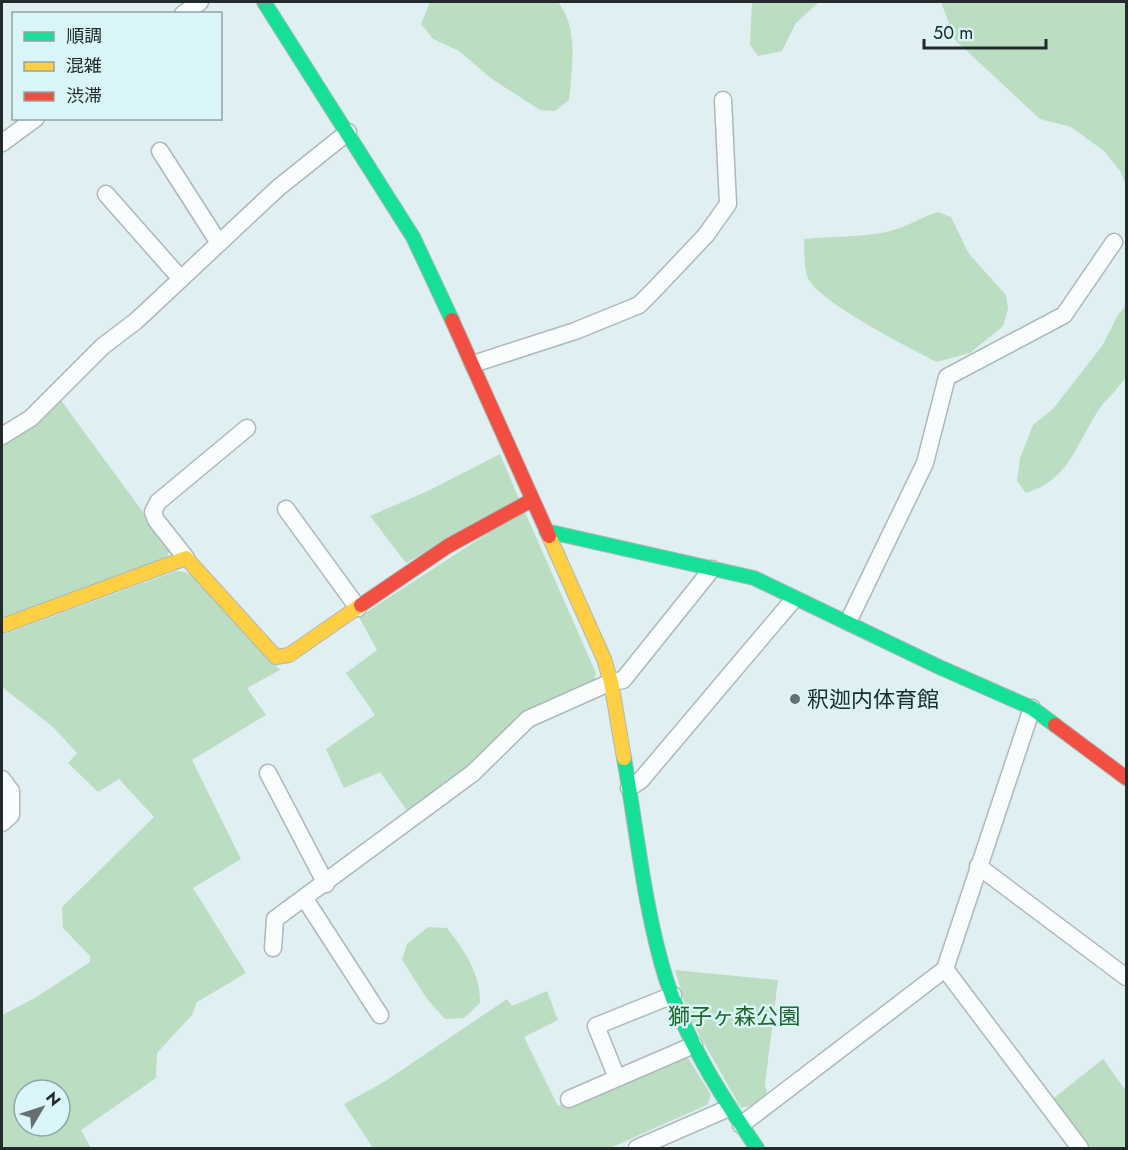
<svg xmlns="http://www.w3.org/2000/svg" width="1128" height="1150" viewBox="0 0 1128 1150" font-family="Jost,'Noto Sans JP',sans-serif">
	<style>
		.green { fill: #bbdec3; fill-rule: evenodd }
		.lines { fill: none; stroke-linecap: round; stroke-linejoin: round }
		.street-casing { stroke: #acb8b9; stroke-width: 19 }
		.fast-casing { stroke: #acb8b9; stroke-width: 16 }
		.slow-casing { stroke: #acb8b9; stroke-width: 16 }
		.jam-casing { stroke: #acb8b9; stroke-width: 16 }
		.street { stroke: #fafdfd; stroke-width: 16 }
		.fast { stroke: #16e098; stroke-width: 14 }
		.slow { stroke: #ffcf43; stroke-width: 14 }
		.jam { stroke: #f24e42; stroke-width: 14 }
		.poi-dot { fill: #647071; stroke: #daf5f7; stroke-width: 2 }
		.labels { text-anchor: middle; dominant-baseline: central; stroke-width: 5; stroke-linejoin: round; paint-order: stroke }
		.poi-label { font-size: 22px; fill: #212b2c; stroke: #daf5f7; text-anchor: start }
		.park-label { font-size: 22px; fill: #1e6629; stroke: #daf5f7 }
	</style>
	<rect width="100%" height="100%" fill="#e0eff1"/>
	<g class="green">
		<path d="M 430,2 L 558,2 C 579,28 572,68 569,100 L 555,111 L 540,110 L 492,79 L 459,51 L 433,39 L 421,24 Z"/>
		<polygon points="752,2 819,2 796,23 782,51 758,56 750,45"/>
		<polygon points="941,2 1126,2 1126,185 1120,171 1104,151 1071,127 1040,119 955,40"/>
		<path d="M 938,212 L 951,217 L 969,254 L 1006,295 L 1008,309 L 1003,326 L 970,353 L 937,362 C 909,348 823,304 809,280 C 803,270 805,250 804,239 C 831,236 863,238 890,231 C 907,227 921,217 938,212 Z"/>
		<path d="M 1126,305 L 1126,377 C 1119,387 1110,396 1102,405 C 1077,440 1072,479 1026,493 L 1017,481 L 1020,458 L 1033,425 L 1053,409 L 1102,346 L 1118,315 Z"/>
		<polygon points="60,399 170,549 166,560 2,620 2,445 28,428"/>
		<polygon points="500,454 519,499 406,563 370,516 430,490"/>
		<polygon points="524,510 596,673 594,682 479,759 410,815 380,772 344,788 326,749 375,715 346,673 377,650 359,617"/>
		<path d="M 176,571 L 185,572 L 194,577 L 280,670 L 247,688 L 266,715 L 192,760 L 241,859 L 193,888 L 246,973 L 197,1002 L 192,1015 L 157,1053 L 156,1078 L 81,1130 L 91,1148 L 2,1148 L 2,1015 L 35,998 L 90,962 L 90,956 L 63,928 L 62,907 L 154,817 L 119,779 L 98,792 L 68,763 L 77,753 L 53,727 L 2,687 L 2,635 ZM 24,1090 L 60,1090 L 60,1126 L 24,1126 Z"/>
		<path d="M 428,927 L 447,928 C 465,952 480,972 480,1003 L 464,1018 L 445,1019 L 427,999 L 402,960 L 407,944 Z"/>
		<polygon points="675,970 778,980 765,1084 767,1094 751,1106 741,1108 688,1015"/>
		<polygon points="547,991 558,1020 524,1037 558,1106 685,1053 711,1095 707,1105 610,1148 373,1148 344,1104 384,1082 507,999 512,1006"/>
		<polygon points="1103,1059 1126,1091 1126,1148 1084,1148 1050,1101"/>
	</g>
	<g class="lines">
		<g class="street-casing">
			<g id="street">
				<polyline points="183,14 200,2"/>
				<polyline points="2,143 36,118"/>
				<polyline points="160,151 219,243"/>
				<polyline points="106,194 181,279"/>
				<polyline points="473,364 575,331 639,305 653,291 706,235 728,204 723,100"/>
				<polyline points="2,436 31,418 103,346 136,321 278,188 348,132"/>
				<polyline points="286,509 358,608"/>
				<polyline points="186,558 156,520 153,512 158,502 247,428"/>
				<polyline points="848,622 925,463 947,377 1064,315 1114,242"/>
				<polyline points="268,773 326,884"/>
				<polyline points="2,779 11,791 11,815 2,823"/>
				<polyline points="629,788 641,780 794,599"/>
				<polyline points="978,866 1126,977"/>
				<polyline points="305,899 380,1015"/>
				<polyline points="273,948 275,919 473,773 528,719 611,682 623,680 712,569"/>
				<polyline points="945,969 1080,1148"/>
				<polyline points="617,1078 596,1026 673,995"/>
				<polyline points="569,1099 694,1045"/>
				<polyline points="741,1125 945,969 1032,708"/>
				<polyline points="637,1148 729,1108"/>
			</g>
		</g>
		<g class="fast-casing">
			<g id="fast">
				<polyline points="264,2 413,237 452,320"/>
				<polyline points="546,531 754,578 937,666 1032,708 1055,725"/>
				<path d="M 624,758 C 637,831 644,908 666,979 C 686,1040 721,1096 757,1148"/>
			</g>
		</g>
		<g class="slow-casing">
			<g id="slow">
				<polyline points="549,536 604,659 611,682 624,758"/>
				<polyline points="2,626 186,558 276,657 289,655 361,605"/>
			</g>
		</g>
		<g class="jam-casing">
			<g id="jam">
				<polyline points="452,320 549,536"/>
				<polyline points="361,605 448,546 532,500"/>
				<polyline points="1055,725 1126,778"/>
			</g>
		</g>
		<use href="#street" class="street"/>
		<use href="#fast" class="fast"/>
		<use href="#slow" class="slow"/>
		<use href="#jam" class="jam"/>
	</g>
	<circle class="poi-dot" cx="795" cy="699" r="6"/>
	<g class="labels">
		<g class="poi-label">
			<text x="807" y="699">釈迦内体育館</text>
		</g>
		<g class="park-label">
			<text x="734" y="1016">獅子ヶ森公園</text>
		</g>
	</g>
	<rect width="1128" height="1150" fill="none" stroke="#212b2c" stroke-width="6"/>
	<rect x="12" y="12" width="210" height="108" fill="#daf5f7" stroke="#90a4a6" stroke-width="1.5"/>
	<rect x="24" y="32" width="30" height="9" fill="#16e098" stroke="#90a4a6" stroke-width="1.5"/>
	<text x="66" y="42" font-size="18" fill="#212b2c">順調</text>
	<rect x="24" y="62" width="30" height="9" fill="#ffcf43" stroke="#90a4a6" stroke-width="1.5"/>
	<text x="66" y="72" font-size="18" fill="#212b2c">混雑</text>
	<rect x="24" y="92" width="30" height="9" fill="#f24e42" stroke="#90a4a6" stroke-width="1.5"/>
	<text x="66" y="102" font-size="18" fill="#212b2c">渋滞</text>
	<g transform="translate(42 1108) rotate(51)"><circle r="28" fill="#daf5f7" stroke="#90a4a6" stroke-width="1.5"/>
	<path d="M0-4.5L10 22L0 15L-10 22Z" fill="#647071"/>
	<text y="-9" font-size="16" font-weight="bold" text-anchor="middle" fill="#212b2c">N</text>
	</g>
	<path d="M924 39v9h122v-9" fill="none" stroke="#212b2c" stroke-width="3"/>
	<text x="933" y="39" font-size="18" fill="#212b2c" stroke="#daf5f7" stroke-width="4.5" paint-order="stroke">50 m</text>
</svg>
